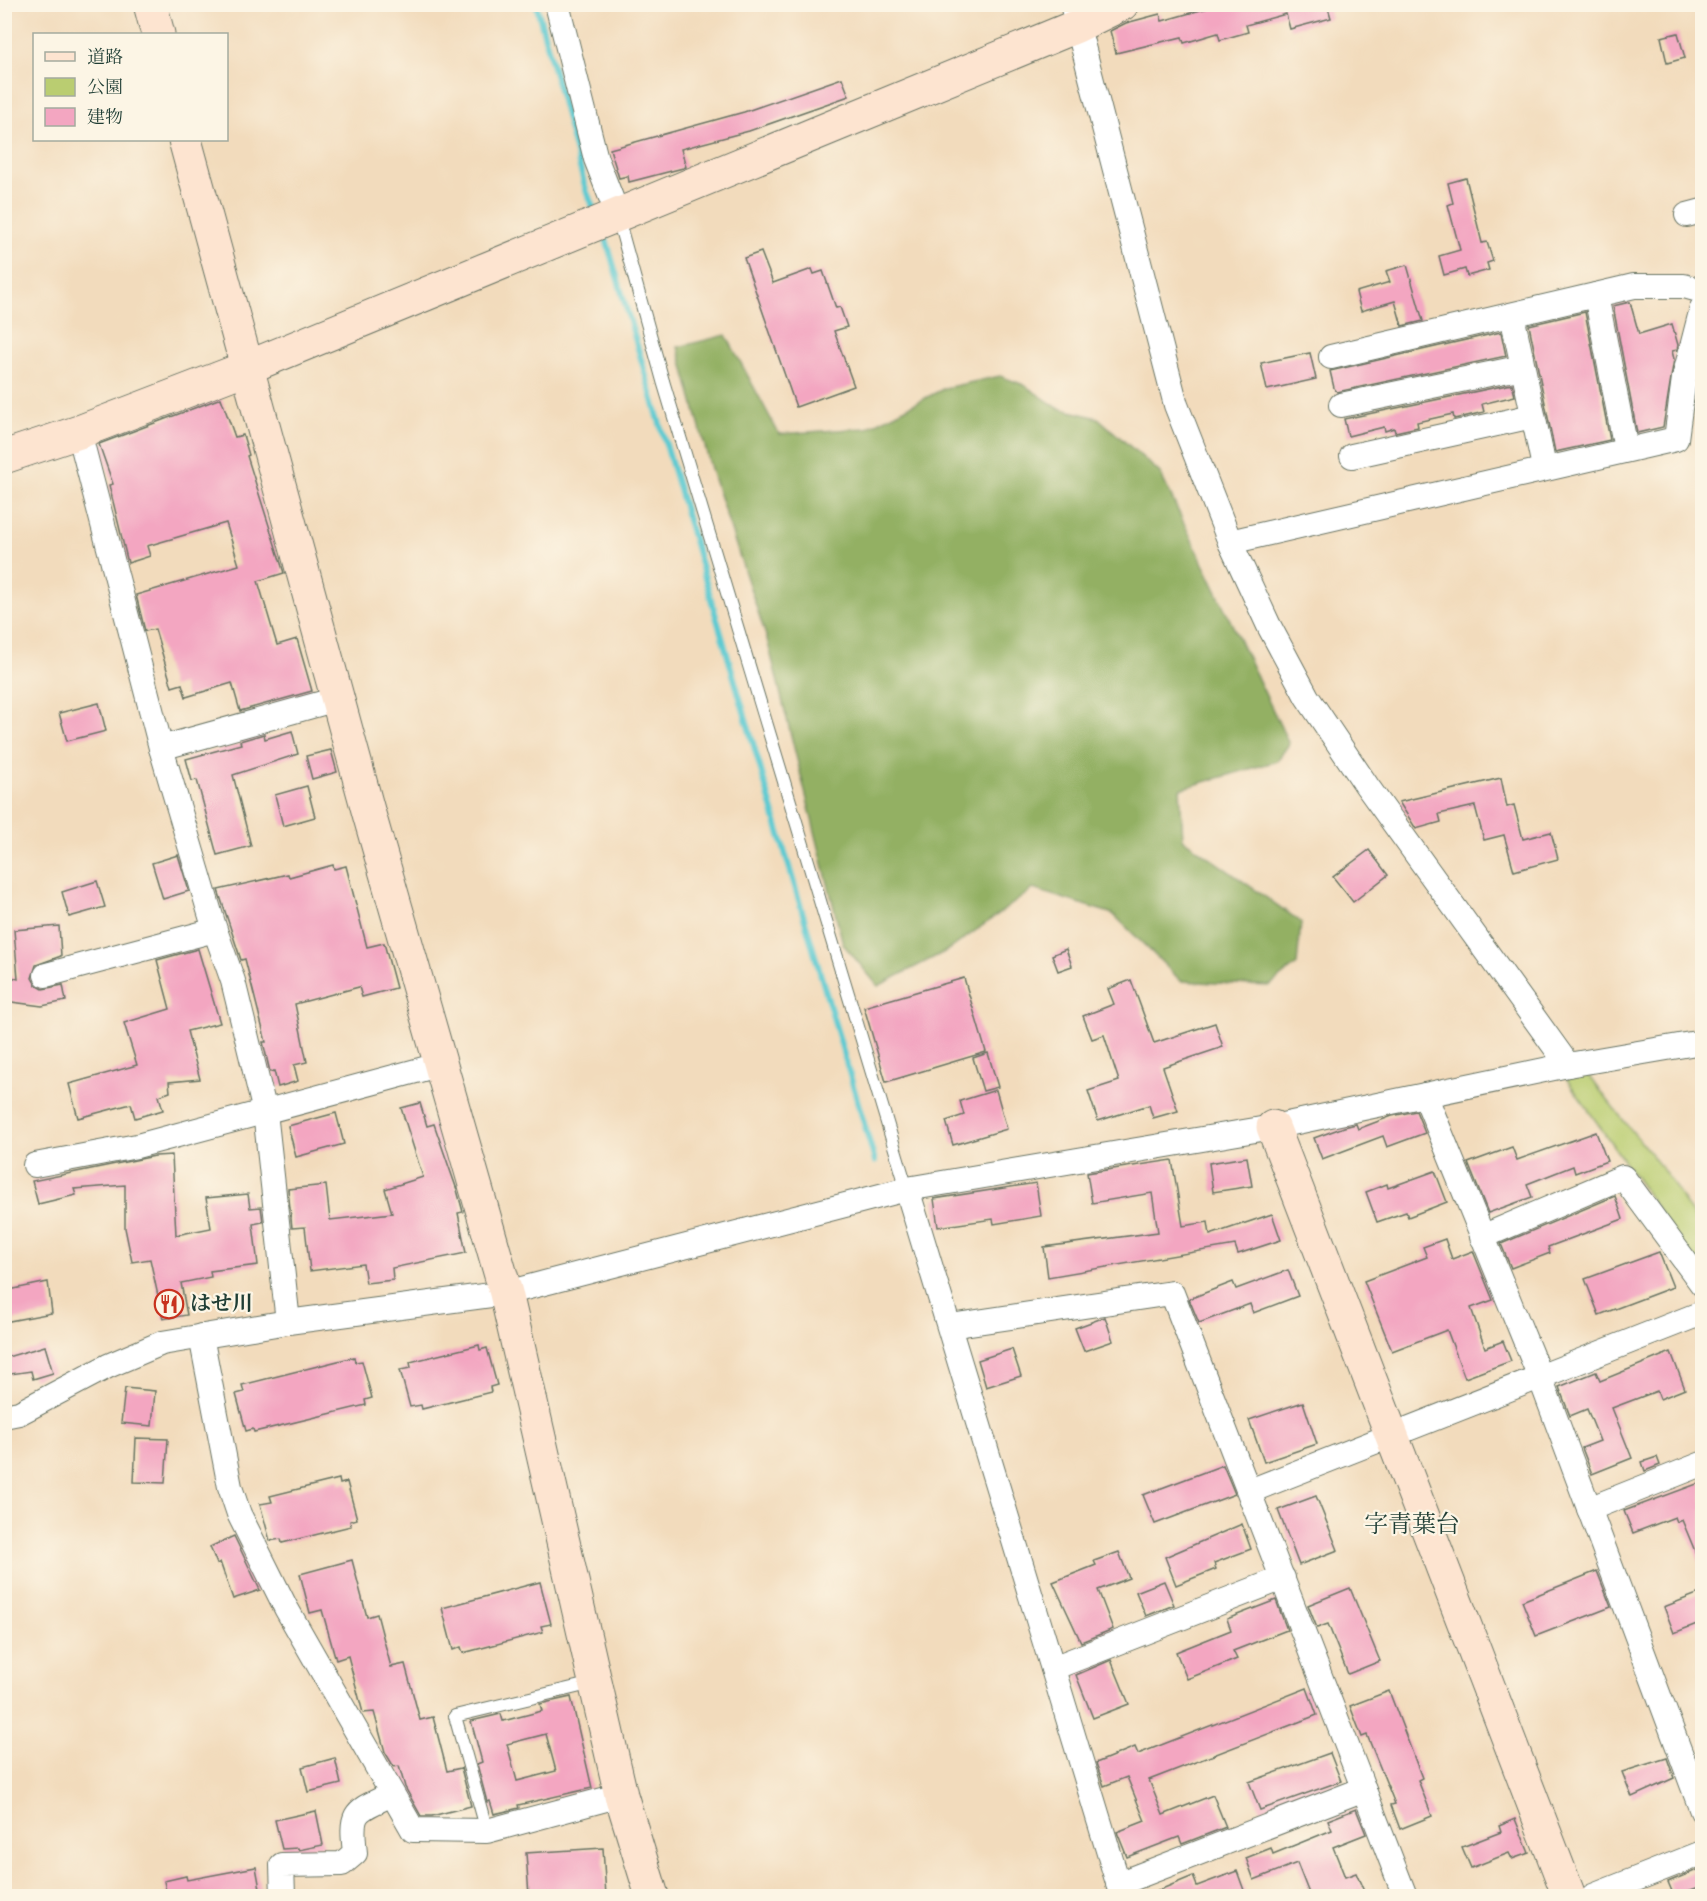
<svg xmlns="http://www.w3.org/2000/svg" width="1707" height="1901" viewBox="0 0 1707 1901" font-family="'Old Standard TT','Noto Serif JP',serif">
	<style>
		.green { fill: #bacd71; stroke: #6c8552; stroke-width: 1.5 }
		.forest { fill: #93b063; stroke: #59764c; stroke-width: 1.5 }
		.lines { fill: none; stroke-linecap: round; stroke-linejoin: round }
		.stream { stroke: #5dcad1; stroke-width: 6 }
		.building { fill: #f3a6c1; fill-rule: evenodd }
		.lane-casing { stroke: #697464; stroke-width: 14 }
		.street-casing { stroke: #697464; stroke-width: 26 }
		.secondary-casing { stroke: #697464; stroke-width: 35 }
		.lane { stroke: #fff; stroke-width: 12 }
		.street { stroke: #fff; stroke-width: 24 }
		.secondary { stroke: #fde4d0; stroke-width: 33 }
		.labels { text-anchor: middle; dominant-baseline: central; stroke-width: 4.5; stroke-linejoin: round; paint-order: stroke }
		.poi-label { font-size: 21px; font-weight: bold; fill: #1f3d34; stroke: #fcf5e5; text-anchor: start }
		.quarter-label { font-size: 24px; fill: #1f3d34; stroke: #fcf5e5 }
	</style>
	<rect width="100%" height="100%" fill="#fcf5e5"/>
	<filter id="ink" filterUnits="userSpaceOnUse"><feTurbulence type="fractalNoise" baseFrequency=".0167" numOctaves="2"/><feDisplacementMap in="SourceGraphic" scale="12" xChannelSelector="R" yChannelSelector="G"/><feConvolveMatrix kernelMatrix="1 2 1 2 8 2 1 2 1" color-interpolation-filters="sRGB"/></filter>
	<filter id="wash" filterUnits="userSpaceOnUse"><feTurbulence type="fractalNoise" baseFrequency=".008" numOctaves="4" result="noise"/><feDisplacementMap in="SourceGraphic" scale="24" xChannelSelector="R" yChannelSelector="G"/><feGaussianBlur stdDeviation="1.35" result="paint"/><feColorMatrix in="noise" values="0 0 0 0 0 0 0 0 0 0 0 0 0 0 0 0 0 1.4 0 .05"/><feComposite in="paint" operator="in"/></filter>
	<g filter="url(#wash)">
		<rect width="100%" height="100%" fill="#f2dbbc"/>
		<path class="green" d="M 1584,1068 C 1608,1103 1635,1134 1661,1167 C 1676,1186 1687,1209 1702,1228 L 1702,1273 L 1561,1071 Z"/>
		<polygon class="forest" points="726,335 779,434 867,428 945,388 1000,376 1024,385 1058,408 1098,418 1160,473 1289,744 1277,761 1180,789 1183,839 1301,922 1297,964 1269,986 1181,981 1113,914 1033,889 950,949 878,986 843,944 767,639 713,476 678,347"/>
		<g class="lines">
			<g class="stream">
				<polyline points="536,4 586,190 596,214"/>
				<polyline points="604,232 875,1161"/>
			</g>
		</g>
		<g id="blocks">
			<g class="building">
				<polygon points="1207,4 1327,4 1331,18 1290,29 1286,14 1246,25 1248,32 1220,40 1218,33 1184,43 1182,37 1116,53 1110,31 1126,23 1160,14 1162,21 1208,8"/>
				<polygon points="1678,33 1685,58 1667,63 1661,37"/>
				<polygon points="842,78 849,96 749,131 681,149 686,167 683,168 629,182 628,176 619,178 610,149 744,112"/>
				<polygon points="1466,178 1482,243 1487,242 1493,261 1487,263 1489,270 1467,276 1465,269 1444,275 1439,256 1460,250 1448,205 1453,203 1448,183"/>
				<polygon points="761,252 773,283 812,269 814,274 823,271 836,308 840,307 847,327 834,331 854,386 796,407 744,258"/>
				<polygon points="1407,265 1423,321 1402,326 1395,301 1361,311 1356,292 1390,282 1386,271"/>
				<polygon points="1630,302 1639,334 1672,324 1678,345 1677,350 1672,351 1674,359 1663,427 1637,433 1613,306"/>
				<polygon points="1585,312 1610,440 1555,452 1529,325"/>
				<polygon points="1501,332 1506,356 1337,392 1334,388 1330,371"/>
				<polygon points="1310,353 1316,379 1267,390 1261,363"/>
				<polygon points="1512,384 1515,396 1482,404 1484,412 1454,419 1453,414 1417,422 1418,427 1395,432 1394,428 1385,431 1384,427 1348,436 1344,419"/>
				<polygon points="221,398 235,437 243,435 249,455 247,456 284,573 258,581 277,645 297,639 312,691 240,711 232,683 186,697 182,684 172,687 155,629 145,631 136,595 239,565 226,523 147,546 150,556 128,563 109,485 113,484 99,444"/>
				<polygon points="99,703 106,731 67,741 59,713"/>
				<polygon points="292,731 298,754 233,775 251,846 217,855 197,780 192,781 186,759 241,744 240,741 264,734 265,739"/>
				<polygon points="331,750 337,772 312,779 306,756"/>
				<polygon points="1501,778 1507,807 1514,805 1523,839 1551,832 1558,859 1514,871 1504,835 1484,840 1475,806 1439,814 1441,822 1416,829 1399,802"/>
				<polygon points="307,786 315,817 283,826 275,795"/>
				<polygon points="1369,850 1388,875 1353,902 1333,877"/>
				<polygon points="178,855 189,891 163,899 152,863"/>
				<polygon points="333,865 334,869 346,866 367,947 384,943 396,988 362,997 359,987 295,1004 307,1062 294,1065 298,1081 278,1087 274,1071 270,1072 263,1042 266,1042 245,959 241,960 218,890 288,874 289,877"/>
				<polygon points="97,881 105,907 69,917 62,892"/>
				<polygon points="59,926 61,956 36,965 32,978 36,985 43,989 63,985 66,1001 42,1006 4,1001 4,975 18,979 14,930"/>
				<polygon points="198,949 220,1023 187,1031 200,1079 169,1082 170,1092 159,1096 163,1110 135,1118 131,1104 78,1118 69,1084 137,1065 124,1023 170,1009 157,960"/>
				<polygon points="1066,949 1072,966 1058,971 1052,955"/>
				<polygon points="964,978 986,1052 886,1082 864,1007"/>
				<polygon points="1131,980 1154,1043 1215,1023 1223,1047 1163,1067 1178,1111 1153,1118 1149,1105 1098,1121 1088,1091 1119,1081 1104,1035 1092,1039 1083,1016 1114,1004 1108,989"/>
				<polygon points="988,1053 998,1087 983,1091 973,1058"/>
				<polygon points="996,1090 1007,1129 953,1145 946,1121 964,1115 960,1101"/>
				<polygon points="420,1103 427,1126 434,1124 457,1190 463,1212 458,1213 466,1253 392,1268 393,1280 366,1283 363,1264 310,1271 305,1227 292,1228 288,1189 326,1185 330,1220 392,1213 385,1189 423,1177 401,1108"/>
				<polygon points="1416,1111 1425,1133 1387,1147 1383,1136 1322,1159 1314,1138 1344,1127 1356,1124 1358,1129 1392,1116"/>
				<polygon points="336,1113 344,1144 296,1157 288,1126"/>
				<polygon points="1596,1132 1607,1161 1575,1173 1573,1166 1527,1184 1532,1197 1488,1213 1468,1163 1512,1147 1517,1160"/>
				<polygon points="172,1155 176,1235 211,1228 206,1198 248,1194 250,1208 261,1207 263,1222 253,1224 258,1265 210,1271 211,1277 181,1283 187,1315 163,1319 150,1259 132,1262 125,1228 125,1185 74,1189 76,1195 38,1204 32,1181 155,1156"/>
				<polygon points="1247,1157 1252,1186 1213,1192 1209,1163"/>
				<polygon points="1172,1160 1183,1226 1208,1222 1210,1235 1272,1214 1281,1240 1238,1254 1235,1245 1048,1277 1044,1247 1158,1232 1152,1193 1092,1203 1087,1173"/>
				<polygon points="1435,1171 1447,1202 1408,1217 1406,1212 1377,1222 1366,1192 1387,1184 1388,1188"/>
				<polygon points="1036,1183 1041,1216 994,1224 993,1219 938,1227 934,1199"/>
				<polygon points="1615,1196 1623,1219 1548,1247 1550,1253 1511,1268 1501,1244"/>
				<polygon points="1445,1239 1452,1259 1473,1251 1493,1300 1471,1308 1485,1348 1503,1341 1511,1361 1465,1378 1447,1330 1392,1351 1364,1281 1427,1257 1423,1247"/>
				<polygon points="1659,1252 1673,1287 1599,1315 1585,1279"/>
				<polygon points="1288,1270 1298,1296 1253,1313 1250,1304 1199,1323 1189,1299 1233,1282 1236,1289"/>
				<polygon points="48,1282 52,1313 4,1322 4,1291"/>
				<polygon points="1105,1317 1113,1341 1084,1351 1075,1328"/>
				<polygon points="479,1345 480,1350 487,1348 497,1385 490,1387 491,1392 422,1409 421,1405 410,1407 400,1370 411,1368 410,1362"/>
				<polygon points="45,1346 53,1373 33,1379 31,1371 4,1375 4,1358"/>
				<polygon points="1012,1349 1021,1376 986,1387 978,1360"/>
				<polygon points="1671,1352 1685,1389 1660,1399 1657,1391 1612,1408 1632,1458 1592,1474 1582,1448 1600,1441 1587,1409 1570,1416 1559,1387 1596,1372 1600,1381"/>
				<polygon points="354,1357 355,1362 362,1361 372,1398 365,1400 366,1405 254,1432 253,1429 246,1431 236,1394 244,1392 242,1385"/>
				<polygon points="125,1388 155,1391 152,1426 121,1423"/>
				<polygon points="1303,1402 1317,1444 1264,1462 1249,1420"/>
				<polygon points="136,1438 168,1439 165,1483 134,1482"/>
				<polygon points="1657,1457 1660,1465 1645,1471 1642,1462"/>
				<polygon points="1223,1465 1235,1494 1155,1524 1143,1495"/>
				<polygon points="339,1479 340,1484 347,1482 357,1519 350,1521 351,1526 282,1543 281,1539 270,1541 260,1504 272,1502 270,1496"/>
				<polygon points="1702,1482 1702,1568 1682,1520 1677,1522 1675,1517 1633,1533 1624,1511"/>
				<polygon points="1316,1496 1338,1550 1299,1565 1278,1510"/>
				<polygon points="1242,1524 1251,1549 1214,1563 1216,1569 1176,1585 1165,1557"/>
				<polygon points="234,1536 260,1590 233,1599 220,1562 217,1564 210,1547"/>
				<polygon points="1119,1552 1129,1578 1098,1590 1113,1629 1081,1642 1053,1582 1096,1565 1094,1561"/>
				<polygon points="352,1560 367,1617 377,1614 391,1667 405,1664 420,1720 433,1717 447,1771 461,1768 471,1806 432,1816 421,1816 405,1787 399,1766 394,1767 385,1752 374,1712 363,1713 348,1656 336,1660 322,1610 310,1613 300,1574"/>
				<polygon points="1597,1571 1611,1607 1536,1636 1522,1601"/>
				<polygon points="1164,1581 1174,1605 1146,1616 1136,1592"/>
				<polygon points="540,1582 551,1624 541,1626 543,1632 463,1653 461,1647 453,1650 442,1608"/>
				<polygon points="1350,1588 1380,1661 1348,1674 1328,1624 1317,1628 1308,1605"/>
				<polygon points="1702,1592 1702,1622 1674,1633 1664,1607"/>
				<polygon points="1276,1600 1287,1630 1233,1651 1237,1659 1187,1679 1176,1652 1231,1630 1227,1619"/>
				<polygon points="1111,1660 1129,1704 1093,1718 1076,1675"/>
				<polygon points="1307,1688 1317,1715 1149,1780 1163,1815 1213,1795 1226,1827 1182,1844 1179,1837 1127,1857 1117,1832 1145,1821 1127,1777 1104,1786 1096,1763 1135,1747 1138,1754"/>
				<polygon points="1389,1691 1422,1778 1418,1780 1432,1816 1400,1829 1391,1805 1395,1804 1367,1735 1362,1737 1350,1706"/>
				<path d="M 571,1697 L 592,1788 L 518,1805 L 519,1808 L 494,1814 L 490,1801 L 487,1802 L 477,1764 L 482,1762 L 471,1721 L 501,1714 L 503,1721 L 542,1711 L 540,1704 ZM 546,1734 L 556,1771 L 517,1781 L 507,1744 Z"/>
				<polygon points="1330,1753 1341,1781 1260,1810 1249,1782"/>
				<polygon points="335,1758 341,1784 308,1792 302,1767"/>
				<polygon points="1667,1758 1674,1778 1632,1797 1622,1772"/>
				<polygon points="1356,1809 1366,1834 1333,1847 1345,1877 1356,1873 1366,1896 1310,1896 1297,1863 1254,1880 1246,1858 1271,1848 1273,1854 1332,1830 1328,1820"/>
				<polygon points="316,1811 323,1845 299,1850 298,1848 282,1849 275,1820"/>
				<polygon points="1515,1819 1529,1853 1512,1859 1509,1853 1471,1868 1462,1847 1501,1832 1499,1826"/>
				<polygon points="603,1848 606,1896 529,1896 526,1853"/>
				<polygon points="256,1867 261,1894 247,1896 167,1896 164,1881 186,1876 187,1880"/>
				<polygon points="1702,1868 1702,1886 1674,1896 1668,1882"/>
				<polygon points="1237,1871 1245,1893 1237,1896 1145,1896 1193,1876 1197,1886"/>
			</g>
		</g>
	</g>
	<g filter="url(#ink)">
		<use href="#blocks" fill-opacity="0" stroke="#697464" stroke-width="1.5"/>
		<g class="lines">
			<g class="lane-casing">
				<g id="lane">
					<polyline points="617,215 663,381 907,1189"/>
					<polyline points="487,1831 455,1716 593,1683"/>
				</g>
			</g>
			<g class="street-casing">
				<g id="street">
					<polyline points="557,4 596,159 617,213"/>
					<polyline points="1072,4 1176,405 1230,542 1269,626 1307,697 1367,786 1568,1065"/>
					<polyline points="1687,215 1702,211"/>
					<polyline points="1596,295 1626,449"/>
					<polyline points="1512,315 1544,467"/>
					<polyline points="1331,357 1634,286 1684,286 1702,291"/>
					<polyline points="1341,405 1523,367"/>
					<polyline points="79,432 161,748 215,930 233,981 265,1112 288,1322"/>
					<polyline points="1352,456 1533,416"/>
					<polyline points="1230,542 1676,439 1684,378 1702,308"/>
					<polyline points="161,748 337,699"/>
					<polyline points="46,975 215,930"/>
					<polyline points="1425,1095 1540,1377 1702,1811"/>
					<polyline points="35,1165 137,1146 442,1064"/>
					<polyline points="907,1189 1122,1896"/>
					<polyline points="1482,1237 1623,1177 1702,1284"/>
					<polyline points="950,1326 1172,1293 1405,1896"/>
					<polyline points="201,1336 230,1487 239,1514 286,1608 413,1830 487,1831 621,1795"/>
					<polyline points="4,1416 19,1413 108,1366 162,1343 288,1322 506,1293 907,1189 1273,1127 1568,1065 1702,1042"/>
					<polyline points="1250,1491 1702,1313"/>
					<polyline points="1589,1509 1702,1464"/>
					<polyline points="1053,1668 1283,1578"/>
					<polyline points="1118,1884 1364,1789"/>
					<path d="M 283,1896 L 282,1865 L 342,1864 L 355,1853 C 350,1809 355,1812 392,1794"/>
					<polyline points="1593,1896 1702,1853"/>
				</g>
			</g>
			<g class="secondary-casing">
				<g id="secondary">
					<polyline points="150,4 158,34"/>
					<polyline points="185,140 369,814 506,1293 621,1795 652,1896"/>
					<polyline points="4,457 79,432 246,368 1077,26 1122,4"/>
					<polyline points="1273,1127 1569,1896"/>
				</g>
			</g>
			<use href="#lane" class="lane"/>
			<use href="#street" class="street"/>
			<use href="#secondary" class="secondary"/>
		</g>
	</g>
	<defs>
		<g id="restaurant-ring" transform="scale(1.5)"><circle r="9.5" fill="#fcf5e5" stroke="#c8321e" stroke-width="1.5"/><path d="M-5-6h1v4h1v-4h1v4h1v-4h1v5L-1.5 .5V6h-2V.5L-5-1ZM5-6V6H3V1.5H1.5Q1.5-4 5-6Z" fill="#c8321e"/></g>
	</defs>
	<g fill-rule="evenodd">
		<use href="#restaurant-ring" x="169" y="1304"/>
	</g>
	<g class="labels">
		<g class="poi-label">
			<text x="190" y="1304">はせ川</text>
		</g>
		<g class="quarter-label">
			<text x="1412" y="1526">字青葉台</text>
		</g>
	</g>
	<rect width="1707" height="1901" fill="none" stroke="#fcf5e5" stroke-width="24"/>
	<rect x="33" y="33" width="195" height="108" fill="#fcf5e5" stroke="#a4ab9e" stroke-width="1.5"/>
	<rect x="45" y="52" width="30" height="9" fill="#fde4d0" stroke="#a4ab9e" stroke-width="1.5"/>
	<text x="87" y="63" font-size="18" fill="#1f3d34">道路</text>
	<rect x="45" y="78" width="30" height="18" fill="#bacd71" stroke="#a4ab9e" stroke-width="1.5"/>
	<text x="87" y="93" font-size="18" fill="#1f3d34">公園</text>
	<rect x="45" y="108" width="30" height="18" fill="#f3a6c1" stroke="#a4ab9e" stroke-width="1.5"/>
	<text x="87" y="123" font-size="18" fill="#1f3d34">建物</text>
</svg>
